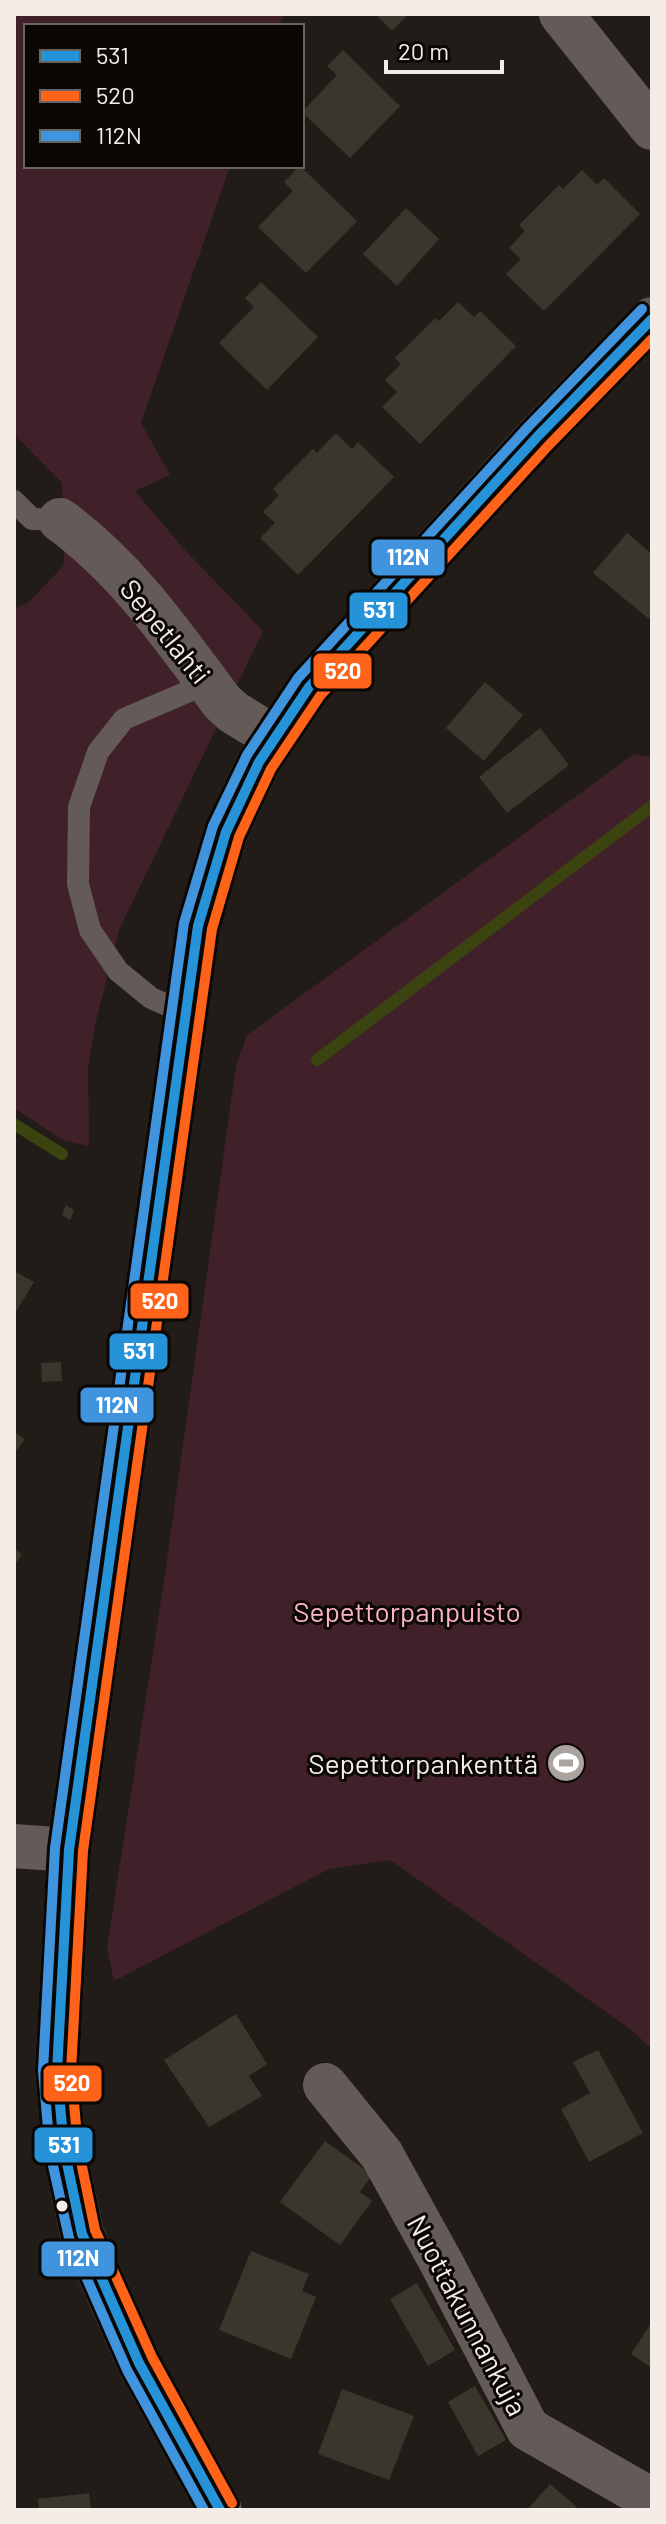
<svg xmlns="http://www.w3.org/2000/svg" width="666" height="2524" viewBox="0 0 666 2524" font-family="Barlow,sans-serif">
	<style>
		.green { fill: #412129 }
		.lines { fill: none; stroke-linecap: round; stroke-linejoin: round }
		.stream { stroke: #3b4410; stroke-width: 12 }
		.building { fill: #3b362c }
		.service { stroke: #645b58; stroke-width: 22 }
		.minor { stroke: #645b58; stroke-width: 44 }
		.secondary { stroke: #5c5351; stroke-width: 44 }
		.bus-1-casing { stroke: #0b0704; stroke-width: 16 }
		.bus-2-casing { stroke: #0b0704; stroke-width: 16 }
		.bus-3-casing { stroke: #0b0704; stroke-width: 16 }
		.bus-1 { stroke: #2693d9; stroke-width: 10 }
		.bus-2 { stroke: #ff6319; stroke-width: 10 }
		.bus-3 { stroke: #4094de; stroke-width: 10 }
		.bus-dot { fill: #f3ece7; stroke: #0b0704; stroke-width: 3 }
		.labels { text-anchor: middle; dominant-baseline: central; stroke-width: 6; stroke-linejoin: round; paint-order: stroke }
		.street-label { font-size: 28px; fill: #f3ece7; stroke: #0b0704 }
		.park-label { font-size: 28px; fill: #fcb3c4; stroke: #0b0704 }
		.poi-label { font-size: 28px; fill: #f3ece7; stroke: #0b0704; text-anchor: end }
		.line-badge { stroke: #0b0704; stroke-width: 3 }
		.badge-label { font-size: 22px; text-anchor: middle; font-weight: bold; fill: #fff }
	</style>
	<rect width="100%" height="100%" fill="#211c17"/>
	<g class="green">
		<polygon points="14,14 284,14 279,26 26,26 26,166 230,166 141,423 170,475 135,491 183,548 263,631 119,930 96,1021 88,1067 89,1146 64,1141 14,1108 14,608 28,603 64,565 62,483 14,434"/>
		<polygon points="634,754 652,757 652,2049 629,2028 390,1860 329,1869 114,1981 107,1947 163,1588 236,1066 247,1035"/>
	</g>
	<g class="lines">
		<g class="stream">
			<polyline points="317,1060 652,806"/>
			<polyline points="14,1124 62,1154"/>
		</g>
	</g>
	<g class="building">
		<polygon points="375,14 409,14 392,31"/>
		<polygon points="343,50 400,106 350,158 302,112 337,75 327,66"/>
		<polygon points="300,166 357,221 306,273 258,227 293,191 284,182"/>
		<polygon points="582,170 597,185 604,178 640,214 544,311 506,274 521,259 509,248 525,231 519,225 559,185 563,189"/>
		<polygon points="406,208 439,239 397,286 363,254"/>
		<polygon points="261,282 318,337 267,390 219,343 254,307 245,298"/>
		<polygon points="458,302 474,317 480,311 516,346 420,444 382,407 397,392 385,380 401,364 395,358 435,318 439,321"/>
		<polygon points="336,433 352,449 358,442 394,477 298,575 260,538 275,523 263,512 279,495 273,489 313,449 317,453"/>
		<polygon points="627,533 652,554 652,616 649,619 593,573"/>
		<polygon points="485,682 523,715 484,761 446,728"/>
		<polygon points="540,728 569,765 507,813 479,777"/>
		<polygon points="66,1205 74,1210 70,1220 62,1215"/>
		<polygon points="14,1271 34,1282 14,1315"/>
		<polygon points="61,1362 62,1381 42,1382 41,1363"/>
		<polygon points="14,1432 25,1439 14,1454"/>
		<polygon points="14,1549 22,1554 14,1567"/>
		<polygon points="236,2014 267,2064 249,2076 262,2096 209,2127 164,2060"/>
		<polygon points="598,2050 643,2133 589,2162 561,2109 590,2093 573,2062"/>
		<polygon points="325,2141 372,2175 360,2192 372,2201 340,2245 280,2202"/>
		<polygon points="251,2251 309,2274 302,2291 316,2297 291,2359 219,2330"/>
		<polygon points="417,2283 455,2350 428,2366 390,2299"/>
		<polygon points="652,2322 652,2368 631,2354"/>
		<polygon points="475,2386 506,2440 478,2456 448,2402"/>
		<polygon points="342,2389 414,2416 389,2480 318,2454"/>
		<polygon points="550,2484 577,2507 574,2510 527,2510"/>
		<polygon points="89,2493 91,2510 39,2510 38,2499"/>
	</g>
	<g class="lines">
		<g class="service">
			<polyline points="14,501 32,519 60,520"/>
			<polyline points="185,1013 151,998 118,971 90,930 78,884 79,807 98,752 124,719 208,683"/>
		</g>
		<g class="minor">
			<polyline points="561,14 652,128"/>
			<path d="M 60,520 C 127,569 173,636 222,702 L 233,712 L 275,738"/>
			<polyline points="14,1846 69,1850"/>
			<polyline points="325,2085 382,2155 441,2262 528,2429 652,2500"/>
		</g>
		<polyline class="secondary" points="220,2510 139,2363 82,2234 64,2149 57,2071 69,1850 198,926 226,832 259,762 309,687 538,436 652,319"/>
		<g class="bus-1-casing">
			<polyline id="bus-1" points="220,2510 139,2363 82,2234 64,2149 57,2071 69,1850 198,926 226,832 259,762 309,687 538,436 652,319"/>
		</g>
		<g class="bus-2-casing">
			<polyline id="bus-2" points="232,2503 152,2357 95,2230 78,2147 71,2071 83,1851 212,929 239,837 271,769 320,696 548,446 652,339"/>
		</g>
		<g class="bus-3-casing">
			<polyline id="bus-3" points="204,2510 127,2370 69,2238 50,2152 43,2070 55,1848 184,923 213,826 247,755 298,678 528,427 642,309"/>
		</g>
		<use href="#bus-1" class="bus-1"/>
		<use href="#bus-2" class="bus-2"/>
		<use href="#bus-3" class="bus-3"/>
	</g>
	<defs>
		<g id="stadium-disc" transform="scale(2)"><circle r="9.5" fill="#aaa39e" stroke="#0b0704"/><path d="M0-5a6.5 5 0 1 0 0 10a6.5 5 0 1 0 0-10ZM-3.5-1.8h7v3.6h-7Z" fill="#fff"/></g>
	</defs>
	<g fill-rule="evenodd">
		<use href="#stadium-disc" x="566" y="1763"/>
	</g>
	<circle class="bus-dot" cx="62" cy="2206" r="7"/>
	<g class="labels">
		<g class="street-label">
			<text transform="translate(166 631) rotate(51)">Sepetlahti</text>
			<text transform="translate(468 2315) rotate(62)">Nuottakunnankuja</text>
		</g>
		<g class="park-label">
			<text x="407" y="1611">Sepettorpanpuisto</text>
		</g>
		<g class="poi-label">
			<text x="538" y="1763">Sepettorpankenttä</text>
		</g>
	</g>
	<g class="line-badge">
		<rect x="370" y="538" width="76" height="39" rx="8" fill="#4094de"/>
		<rect x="348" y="591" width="61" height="39" rx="8" fill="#2693d9"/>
		<rect x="312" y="652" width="61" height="38" rx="8" fill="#ff6319"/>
		<rect x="129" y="1282" width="61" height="38" rx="8" fill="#ff6319"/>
		<rect x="108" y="1332" width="61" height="39" rx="8" fill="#2693d9"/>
		<rect x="79" y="1386" width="76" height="38" rx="8" fill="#4094de"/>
		<rect x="42" y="2064" width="61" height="39" rx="8" fill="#ff6319"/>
		<rect x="33" y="2126" width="61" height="38" rx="8" fill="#2693d9"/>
		<rect x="40" y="2240" width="76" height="38" rx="8" fill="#4094de"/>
	</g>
	<g class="badge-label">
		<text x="408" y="565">112N</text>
		<text x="379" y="618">531</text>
		<text x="343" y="679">520</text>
		<text x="160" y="1309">520</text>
		<text x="139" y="1359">531</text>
		<text x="117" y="1413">112N</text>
		<text x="72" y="2091">520</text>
		<text x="64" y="2153">531</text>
		<text x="78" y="2266">112N</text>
	</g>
	<rect width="666" height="2524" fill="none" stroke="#f3ece7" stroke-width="32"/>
	<rect x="24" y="24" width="280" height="144" fill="#0b0704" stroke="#68635f" stroke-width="2"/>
	<rect x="40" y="50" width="40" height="12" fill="#2693d9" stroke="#68635f" stroke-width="2"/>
	<text x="96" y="64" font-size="24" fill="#f3ece7">531</text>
	<rect x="40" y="90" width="40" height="12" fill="#ff6319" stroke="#68635f" stroke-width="2"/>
	<text x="96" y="104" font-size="24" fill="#f3ece7">520</text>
	<rect x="40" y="130" width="40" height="12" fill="#4094de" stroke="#68635f" stroke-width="2"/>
	<text x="96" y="144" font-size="24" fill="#f3ece7">112N</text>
	<path d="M386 60v12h116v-12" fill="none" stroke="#f3ece7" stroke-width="4"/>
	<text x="398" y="60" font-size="24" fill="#f3ece7" stroke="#0b0704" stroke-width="6" paint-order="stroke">20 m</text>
</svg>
